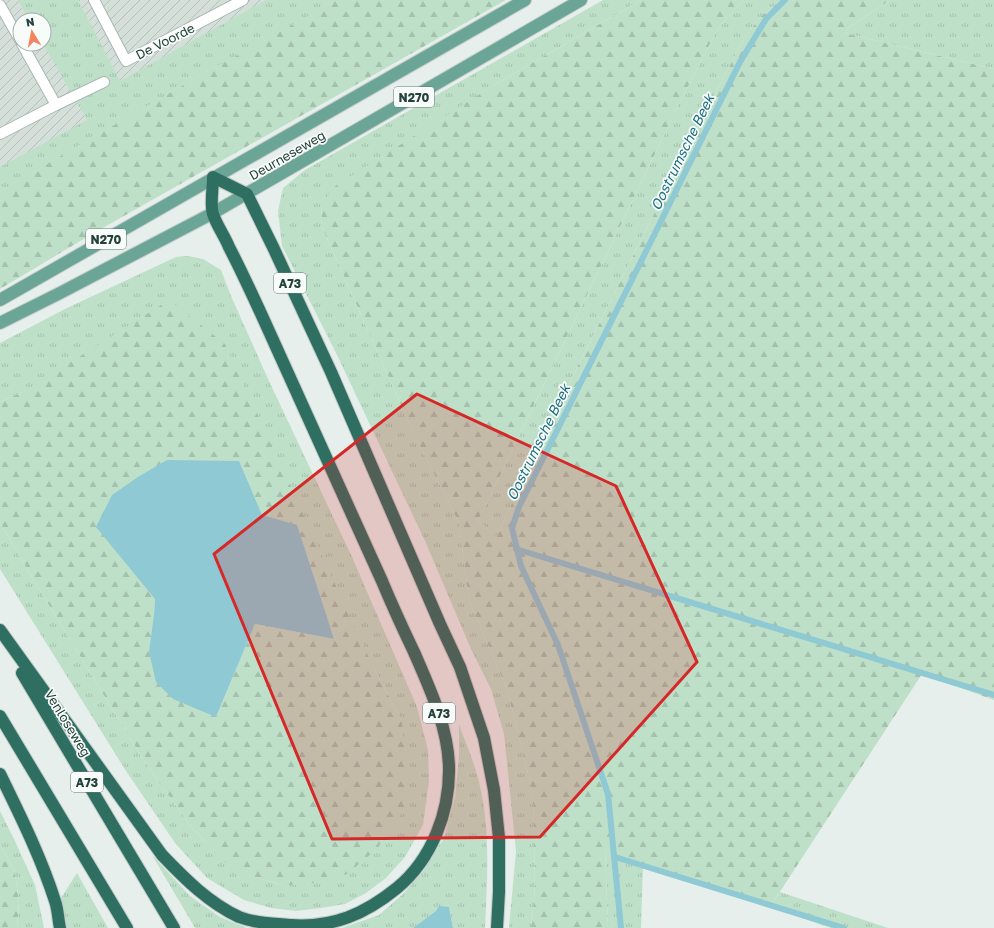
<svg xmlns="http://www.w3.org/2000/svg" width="994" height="928" viewBox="0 0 994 928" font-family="'Golos Text',sans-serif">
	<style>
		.industrial { fill: url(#industrial-furrows); fill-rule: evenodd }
		.grass { fill: url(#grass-tufts) }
		.forest { fill: url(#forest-firs); fill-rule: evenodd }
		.water { fill: #8ec9d4 }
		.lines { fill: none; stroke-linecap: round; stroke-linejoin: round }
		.stream { stroke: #8ec9d4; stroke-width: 6 }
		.service-casing { stroke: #a8b8b2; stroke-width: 12 }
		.primary-casing { stroke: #c2cac8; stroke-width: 14 }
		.motorway-casing { stroke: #c2cac8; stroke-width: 14 }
		.service { stroke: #fff; stroke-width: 10 }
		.primary { stroke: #6aa596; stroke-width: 12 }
		.motorway { stroke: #2f6f62; stroke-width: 12 }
		.marked { fill: #d62828; fill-opacity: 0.2; stroke: #d62828; stroke-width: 3; stroke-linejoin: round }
		.labels { text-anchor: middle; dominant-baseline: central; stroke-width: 3.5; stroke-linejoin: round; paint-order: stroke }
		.shield { fill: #f7fbf9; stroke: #637a73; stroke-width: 1 }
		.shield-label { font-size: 12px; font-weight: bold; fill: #24423a }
		.street-label { font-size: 13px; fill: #24423a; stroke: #f7fbf9 }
		.water-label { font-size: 14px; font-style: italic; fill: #1c6f80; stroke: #f7fbf9 }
	</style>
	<defs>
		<pattern id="industrial-furrows" width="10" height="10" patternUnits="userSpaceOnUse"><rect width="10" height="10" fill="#d4dfda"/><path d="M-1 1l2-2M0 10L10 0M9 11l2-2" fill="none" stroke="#b6c1bc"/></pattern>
		<pattern id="grass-tufts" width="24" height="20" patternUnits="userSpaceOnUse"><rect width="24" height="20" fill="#bfe0c8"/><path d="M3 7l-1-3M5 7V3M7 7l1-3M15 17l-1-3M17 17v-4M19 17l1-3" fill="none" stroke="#a4c1ad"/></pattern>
		<pattern id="forest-firs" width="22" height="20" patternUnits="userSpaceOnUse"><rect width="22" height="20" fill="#bfe0c8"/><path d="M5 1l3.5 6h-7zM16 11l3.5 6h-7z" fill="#a4c1ad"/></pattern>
	</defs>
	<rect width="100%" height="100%" fill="#e6efeb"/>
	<path class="industrial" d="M 0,0 L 429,0 L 0,221 ZM 20,20 L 44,20 L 44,44 L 20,44 Z"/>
	<g class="grass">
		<polygon points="18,0 78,0 120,81 266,0 336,0 255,46 208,71 0,191 0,167 87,120 43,44 44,20 29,20"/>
		<polygon points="603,0 641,0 494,85 321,204 322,227 413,432 459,523 469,600 507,689 533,794 535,888 531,928 509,928 516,851 504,734 491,689 471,649 425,541 337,355 282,246 278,211 283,188 305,170"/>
		<polygon points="743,0 782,0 761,16 744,38 682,158 559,404 496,537 478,521 680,102 717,30"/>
		<polygon points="890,0 994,0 994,69 845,33 848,28"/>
		<polygon points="188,256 203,259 221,270 231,296 269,381 352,557 417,707 428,750 429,781 423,825 405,857 386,878 366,893 345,904 321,908 296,911 271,908 244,900 207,878 175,843 126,771 0,569 0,522 27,569 144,761 192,828 206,842 252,876 282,885 306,885 316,881 402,722 369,658 27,390 0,402 0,343 65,309 176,257"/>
		<path d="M 459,725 C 468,748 478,772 482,796 C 490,839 487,884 485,928 L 453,928 L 449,907 L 436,911 L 413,928 L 342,928 L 379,915 L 403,894 L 424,870 L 444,838 L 455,797 L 459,756 Z"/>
		<polygon points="0,811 14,839 35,885 44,928 17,928 19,902 15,872 0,844"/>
		<polygon points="605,850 643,865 641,928 608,928"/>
		<polygon points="152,855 190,896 220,917 247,928 195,928"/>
		<polygon points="77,873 108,928 66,928 61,898"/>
		<polygon points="780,892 888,928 831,928 770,907"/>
	</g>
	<g class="forest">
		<polygon points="336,0 506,0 92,234 0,289 0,191 208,71 255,46"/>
		<polygon points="641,0 743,0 717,30 680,102 478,521 496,537 559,404 682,158 744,38 761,16 782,0 890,0 848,28 845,33 994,69 994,700 922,674 770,907 643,865 605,850 608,928 531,928 535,888 533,794 507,689 469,600 459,523 413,432 322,227 321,204 334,187 494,85"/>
		<path d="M 169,300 L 225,344 L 369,658 L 402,722 L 409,802 L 377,849 L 347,874 L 306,885 L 282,885 L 252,876 L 221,860 L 206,842 L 192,828 L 144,761 L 27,569 L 0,522 L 0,402 L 27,390 ZM 239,461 L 262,515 L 297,525 L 334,639 L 255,624 L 216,717 L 154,615 L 155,599 Z"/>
		<polygon points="0,844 15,872 19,902 17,928 0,928"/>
	</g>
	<g class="water">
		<polygon points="167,460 239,461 262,515 297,525 334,639 255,624 216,717 173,699 156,682 149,652 154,615 155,599 96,527 112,495 138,477"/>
		<polygon points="439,906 449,907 453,928 413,928 436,911"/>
	</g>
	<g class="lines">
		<g class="stream">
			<polyline points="516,549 994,695"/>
			<polyline points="615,857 844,928"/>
			<polyline points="621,928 608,794 558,645 521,566 512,528 519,507 740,62 766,19 785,0"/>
		</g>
		<g class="service-casing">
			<g id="service">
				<polyline points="94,0 126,61 243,0"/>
				<polyline points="0,5 20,40"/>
				<polyline points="56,105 104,82"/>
				<polyline points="0,134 56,105 22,44"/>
			</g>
		</g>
		<g class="primary-casing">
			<g id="primary">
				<polyline points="0,300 525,0"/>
				<polyline points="0,323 60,293 213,213 581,0"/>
			</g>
		</g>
		<g class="motorway-casing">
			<g id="motorway">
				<path d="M 0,630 L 162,855 C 185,879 209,903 239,917 C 255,923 274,924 291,925 C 333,928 365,914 397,888 C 432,859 450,812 449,767 C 448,727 430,689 414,652 C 403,629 392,605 382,581 C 342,493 303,406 263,318 C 252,294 241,270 229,247 C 225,237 216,224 213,214 C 210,205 213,188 213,177 L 247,194 L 273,247 L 331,372 L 440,624 L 460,667 L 484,738 L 494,790 L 499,838 L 499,892 L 497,928"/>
				<polyline points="22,673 174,928"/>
				<polyline points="0,716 127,928"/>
				<path d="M 0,774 C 20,815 41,857 55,901 C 58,909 58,919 60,928"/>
			</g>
		</g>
		<use href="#service" class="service"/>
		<use href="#primary" class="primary"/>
		<use href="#motorway" class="motorway"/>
	</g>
	<path class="marked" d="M 417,394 L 616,486 L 697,662 L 540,837 L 332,839 L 214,554 Z"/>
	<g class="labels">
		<g class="shield">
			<rect x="394" y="87" width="40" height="20" rx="3"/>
			<rect x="86" y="229" width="40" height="20" rx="3"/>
			<rect x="274" y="273" width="32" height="20" rx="3"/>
			<rect x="423" y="703" width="32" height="20" rx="3"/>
			<rect x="71" y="772" width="32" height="20" rx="3"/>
		</g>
		<g class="shield-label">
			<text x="414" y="97">N270</text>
			<text x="106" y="239">N270</text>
			<text x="290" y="283">A73</text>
			<text x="439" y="713">A73</text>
			<text x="87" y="782">A73</text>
		</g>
		<g class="street-label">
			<text transform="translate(165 41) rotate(-27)">De Voorde</text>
			<text transform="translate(287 155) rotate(-30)">Deurneseweg</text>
			<text transform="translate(68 723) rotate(59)">Venloseweg</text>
		</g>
		<g class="water-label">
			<text transform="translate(682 152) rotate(-64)">Oostrumsche Beek</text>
			<text transform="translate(538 442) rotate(-64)">Oostrumsche Beek</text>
		</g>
	</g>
	<g transform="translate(32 32) rotate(350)"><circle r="19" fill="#f7fbf9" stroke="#a3b1ad"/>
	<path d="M0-3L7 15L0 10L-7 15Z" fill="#f4845f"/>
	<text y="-6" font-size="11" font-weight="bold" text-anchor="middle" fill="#24423a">N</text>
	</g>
</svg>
